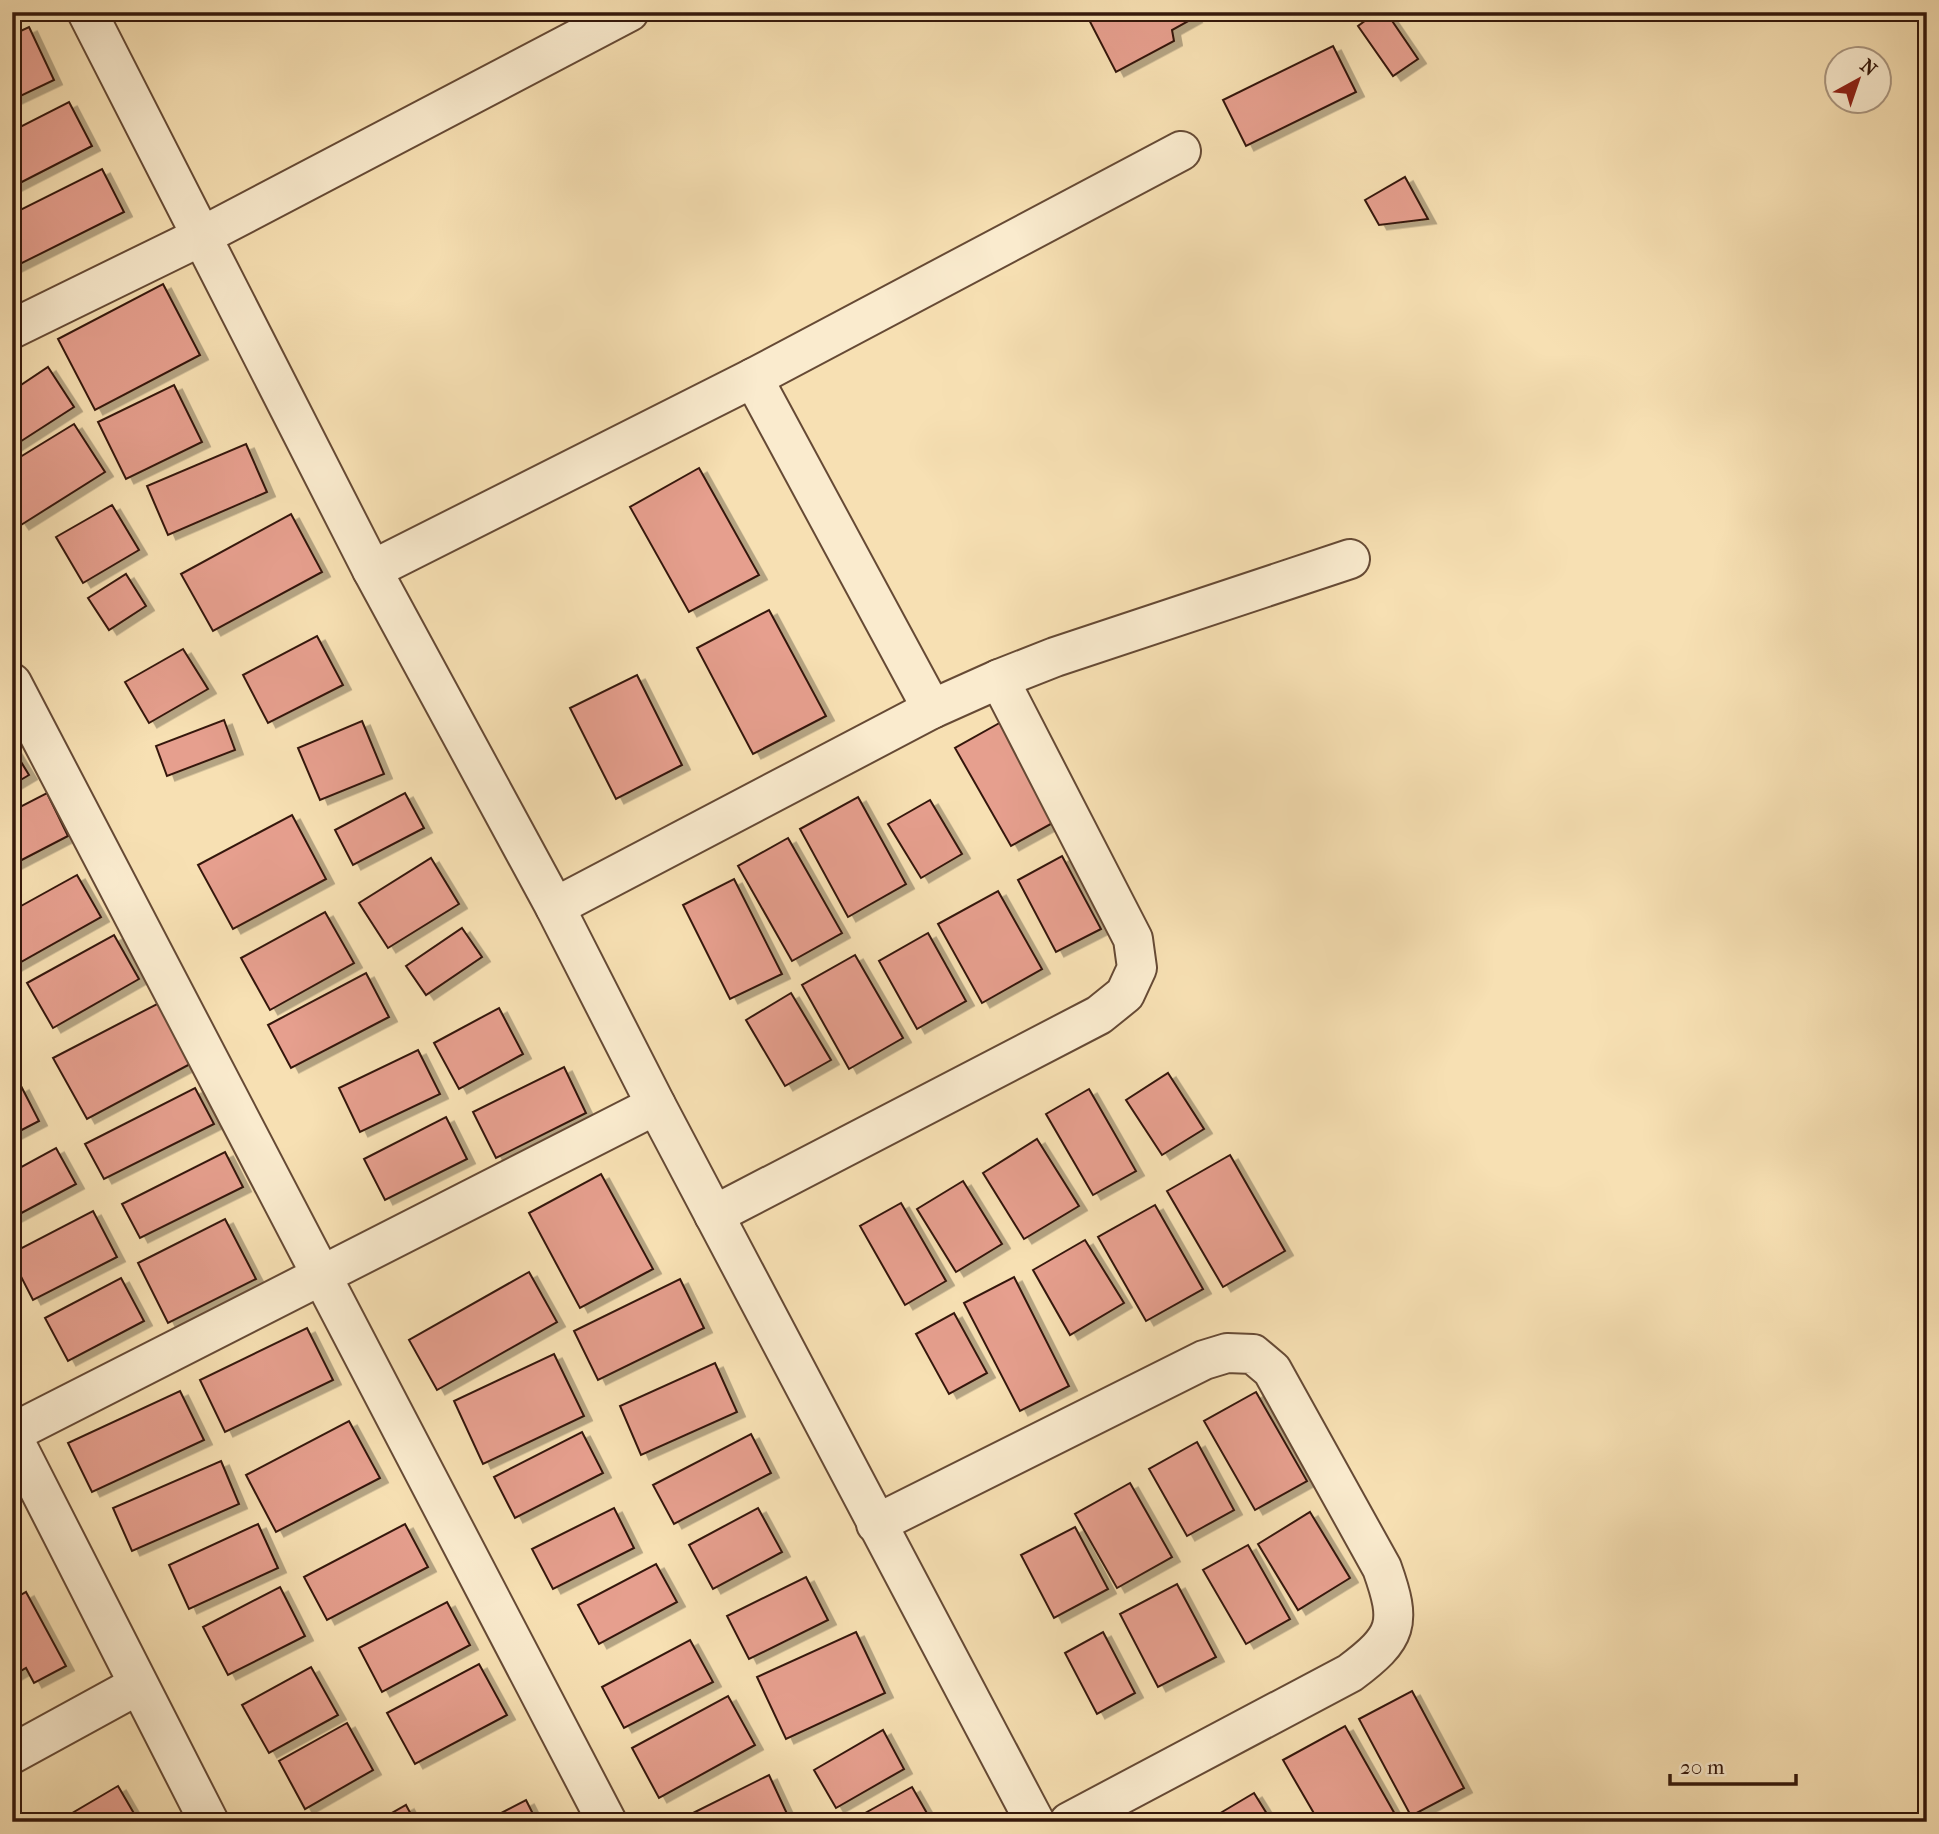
<svg xmlns="http://www.w3.org/2000/svg" width="1939" height="1834" viewBox="0 0 1939 1834" font-family="'IM FELL French Canon',serif">
	<style>
		.building { fill: #e69f8e; stroke: #35180b; stroke-width: 2; filter: url(#shadow) }
		.lines { fill: none; stroke-linecap: round; stroke-linejoin: round }
		.minor-casing { stroke: #664a35; stroke-width: 42 }
		.minor { stroke: #faebce; stroke-width: 38 }
	</style>
	<defs>
		<filter id="shadow"><feDropShadow dx="8" dy="4.5" stdDeviation="0" flood-color="#0004"/></filter>
	</defs>
	<rect width="100%" height="100%" fill="#f7e0b3"/>
	<filter id="stains"><feTurbulence type="fractalNoise" baseFrequency=".00286" numOctaves="4"/><feColorMatrix values="0 0 0 0 .2 0 0 0 0 .09 0 0 0 0 .02 0 0 0 .5 -.17"/></filter>
	<radialGradient id="worn" r=".72"><stop offset=".6" stop-color="#630" stop-opacity="0"/><stop offset="1" stop-color="#630" stop-opacity=".3"/></radialGradient>
	<g class="building">
		<polygon points="1085,12 1190,12 1194,18 1172,30 1174,41 1116,72"/>
		<polygon points="1377,12 1386,12 1418,59 1393,76 1358,26"/>
		<polygon points="29,27 54,80 12,100 12,35"/>
		<polygon points="1333,46 1356,92 1246,146 1223,100"/>
		<polygon points="69,102 92,146 12,187 12,131"/>
		<polygon points="102,169 124,212 12,268 12,214"/>
		<polygon points="1405,177 1428,219 1379,225 1365,200"/>
		<polygon points="163,284 200,355 95,410 58,339"/>
		<polygon points="48,367 74,407 12,447 12,391"/>
		<polygon points="174,385 202,442 126,479 98,422"/>
		<polygon points="74,424 105,472 21,525 12,512 12,462"/>
		<polygon points="246,444 267,492 168,535 147,486"/>
		<polygon points="699,468 759,575 689,612 630,507"/>
		<polygon points="112,505 139,550 83,583 56,537"/>
		<polygon points="291,514 322,572 213,631 181,574"/>
		<polygon points="126,574 146,606 109,630 88,598"/>
		<polygon points="769,610 826,716 753,754 697,648"/>
		<polygon points="317,636 343,685 268,723 243,675"/>
		<polygon points="183,649 208,689 149,723 125,682"/>
		<polygon points="637,675 682,765 616,799 570,708"/>
		<polygon points="224,720 235,750 167,776 156,746"/>
		<polygon points="362,721 384,774 320,800 298,748"/>
		<polygon points="1003,721 1058,820 1011,846 955,748"/>
		<polygon points="12,747 29,775 12,785"/>
		<polygon points="47,793 68,836 12,865 12,811"/>
		<polygon points="405,793 424,828 353,865 335,830"/>
		<polygon points="858,797 906,884 848,917 800,829"/>
		<polygon points="930,800 962,854 921,878 888,824"/>
		<polygon points="292,815 326,879 233,929 198,865"/>
		<polygon points="788,838 842,933 792,961 738,866"/>
		<polygon points="1062,856 1101,929 1056,952 1018,880"/>
		<polygon points="431,858 459,904 388,948 359,903"/>
		<polygon points="77,875 101,917 12,967 12,911"/>
		<polygon points="734,879 782,974 730,999 683,905"/>
		<polygon points="998,891 1042,969 982,1003 938,924"/>
		<polygon points="325,912 354,963 270,1010 241,958"/>
		<polygon points="462,928 482,957 426,995 406,966"/>
		<polygon points="928,933 966,1001 917,1029 879,961"/>
		<polygon points="114,935 139,979 53,1028 27,983"/>
		<polygon points="855,955 903,1038 849,1069 802,985"/>
		<polygon points="366,973 389,1017 291,1068 268,1025"/>
		<polygon points="791,993 831,1060 785,1086 746,1020"/>
		<polygon points="159,1003 192,1063 87,1119 53,1058"/>
		<polygon points="499,1008 523,1054 459,1089 434,1043"/>
		<polygon points="418,1050 440,1094 360,1132 339,1088"/>
		<polygon points="564,1067 586,1113 496,1158 473,1112"/>
		<polygon points="1168,1073 1204,1129 1162,1155 1126,1100"/>
		<polygon points="21,1086 39,1121 12,1135 12,1091"/>
		<polygon points="195,1088 214,1124 104,1179 85,1144"/>
		<polygon points="1089,1089 1136,1171 1093,1195 1046,1114"/>
		<polygon points="446,1117 467,1159 385,1200 364,1159"/>
		<polygon points="1037,1139 1079,1206 1024,1239 983,1173"/>
		<polygon points="56,1148 76,1184 12,1218 12,1172"/>
		<polygon points="225,1152 243,1187 140,1238 122,1204"/>
		<polygon points="1230,1155 1285,1251 1223,1287 1167,1191"/>
		<polygon points="601,1174 653,1269 580,1308 529,1213"/>
		<polygon points="963,1181 1002,1244 956,1272 917,1209"/>
		<polygon points="901,1203 946,1281 905,1305 860,1226"/>
		<polygon points="1155,1205 1203,1289 1146,1321 1098,1237"/>
		<polygon points="93,1211 117,1257 33,1300 12,1259 12,1253"/>
		<polygon points="225,1219 256,1279 168,1323 138,1263"/>
		<polygon points="1085,1240 1124,1303 1070,1335 1033,1270"/>
		<polygon points="529,1272 557,1322 437,1390 409,1340"/>
		<polygon points="1014,1277 1069,1386 1020,1411 964,1303"/>
		<polygon points="121,1278 144,1321 68,1361 45,1318"/>
		<polygon points="680,1279 704,1328 598,1380 574,1331"/>
		<polygon points="954,1313 987,1373 949,1394 916,1334"/>
		<polygon points="307,1328 333,1380 225,1432 200,1380"/>
		<polygon points="554,1354 584,1416 483,1464 454,1401"/>
		<polygon points="715,1363 737,1412 641,1455 620,1406"/>
		<polygon points="180,1391 204,1440 92,1492 68,1443"/>
		<polygon points="1256,1392 1307,1481 1255,1510 1204,1421"/>
		<polygon points="349,1421 380,1478 276,1532 246,1475"/>
		<polygon points="582,1432 603,1473 515,1518 494,1477"/>
		<polygon points="751,1434 771,1473 674,1524 653,1485"/>
		<polygon points="1197,1442 1234,1510 1187,1536 1149,1469"/>
		<polygon points="221,1461 239,1504 132,1551 113,1508"/>
		<polygon points="1130,1483 1172,1557 1117,1588 1075,1514"/>
		<polygon points="614,1508 634,1548 553,1589 532,1549"/>
		<polygon points="758,1508 782,1552 713,1589 689,1545"/>
		<polygon points="1310,1512 1350,1578 1298,1610 1258,1544"/>
		<polygon points="258,1524 278,1568 189,1609 169,1565"/>
		<polygon points="405,1524 428,1567 327,1620 304,1577"/>
		<polygon points="1075,1527 1108,1589 1054,1618 1021,1555"/>
		<polygon points="1248,1545 1290,1619 1246,1644 1203,1570"/>
		<polygon points="656,1564 677,1602 599,1644 578,1605"/>
		<polygon points="806,1577 828,1620 749,1659 727,1616"/>
		<polygon points="1177,1584 1216,1657 1158,1687 1120,1614"/>
		<polygon points="280,1587 305,1636 228,1675 203,1627"/>
		<polygon points="26,1592 66,1666 34,1683 26,1668 12,1676 12,1600"/>
		<polygon points="447,1602 470,1645 382,1692 359,1648"/>
		<polygon points="856,1632 885,1693 786,1739 757,1677"/>
		<polygon points="1103,1632 1135,1693 1097,1714 1065,1653"/>
		<polygon points="690,1640 713,1682 624,1728 602,1687"/>
		<polygon points="479,1664 507,1715 415,1764 387,1713"/>
		<polygon points="311,1667 338,1715 269,1753 242,1705"/>
		<polygon points="1412,1691 1464,1788 1411,1816 1359,1719"/>
		<polygon points="728,1696 755,1745 659,1798 632,1748"/>
		<polygon points="347,1723 373,1770 305,1809 279,1761"/>
		<polygon points="1345,1726 1396,1816 1387,1822 1319,1822 1283,1760"/>
		<polygon points="883,1730 904,1769 836,1808 814,1770"/>
		<polygon points="769,1775 789,1818 781,1822 675,1822"/>
		<polygon points="118,1786 139,1822 57,1822"/>
		<polygon points="912,1787 932,1822 849,1822"/>
		<polygon points="1254,1793 1272,1822 1221,1822 1217,1815"/>
		<polygon points="526,1800 537,1822 484,1822"/>
		<polygon points="406,1805 415,1822 376,1822"/>
	</g>
	<g class="lines">
		<g class="minor-casing">
			<g id="minor">
				<polyline points="87,12 372,570 555,907 656,1105 1035,1822"/>
				<polyline points="12,329 202,236 629,12"/>
				<polyline points="753,378 932,709"/>
				<polyline points="372,570 753,378 1181,151"/>
				<polyline points="12,683 607,1822"/>
				<polyline points="555,907 932,709 999,679 1055,657 1350,559"/>
				<polyline points="714,1215 1099,1015 1125,994 1137,968 1133,939 999,679"/>
				<polyline points="12,1433 656,1105"/>
				<polyline points="12,1436 209,1822"/>
				<path d="M 876,1524 L 1204,1360 L 1227,1353 L 1253,1354 L 1272,1370 L 1382,1568 C 1402,1624 1398,1637 1350,1673 L 1069,1822"/>
				<polyline points="12,1754 138,1685"/>
			</g>
		</g>
		<use href="#minor" class="minor"/>
	</g>
	<rect width="1939" height="1834" fill="none" stroke="#f7e0b3" stroke-width="42"/>
	<rect x="14" y="14" width="1911" height="1806" fill="none" stroke="#35180b" stroke-width="3.5"/>
	<rect x="21" y="21" width="1897" height="1792" fill="none" stroke="#35180b" stroke-width="2"/>
	<g transform="translate(1858 80) rotate(40)"><circle r="33" fill="#faebce" stroke="#ab9780" stroke-width="2"/>
	<path d="M0-5L12 26L0 18L-12 26Z" fill="#8f2418"/>
	<text y="-10" font-size="19" font-weight="bold" text-anchor="middle" fill="#35180b">N</text>
	</g>
	<path d="M1670 1774v10h126v-10" fill="none" stroke="#35180b" stroke-width="3.5"/>
	<text x="1680" y="1774" font-size="21" fill="#35180b" stroke="#faebce" stroke-width="5" paint-order="stroke">20 m</text>
	<rect width="100%" height="100%" filter="url(#stains)"/>
	<rect width="100%" height="100%" fill="url(#worn)"/>
</svg>
